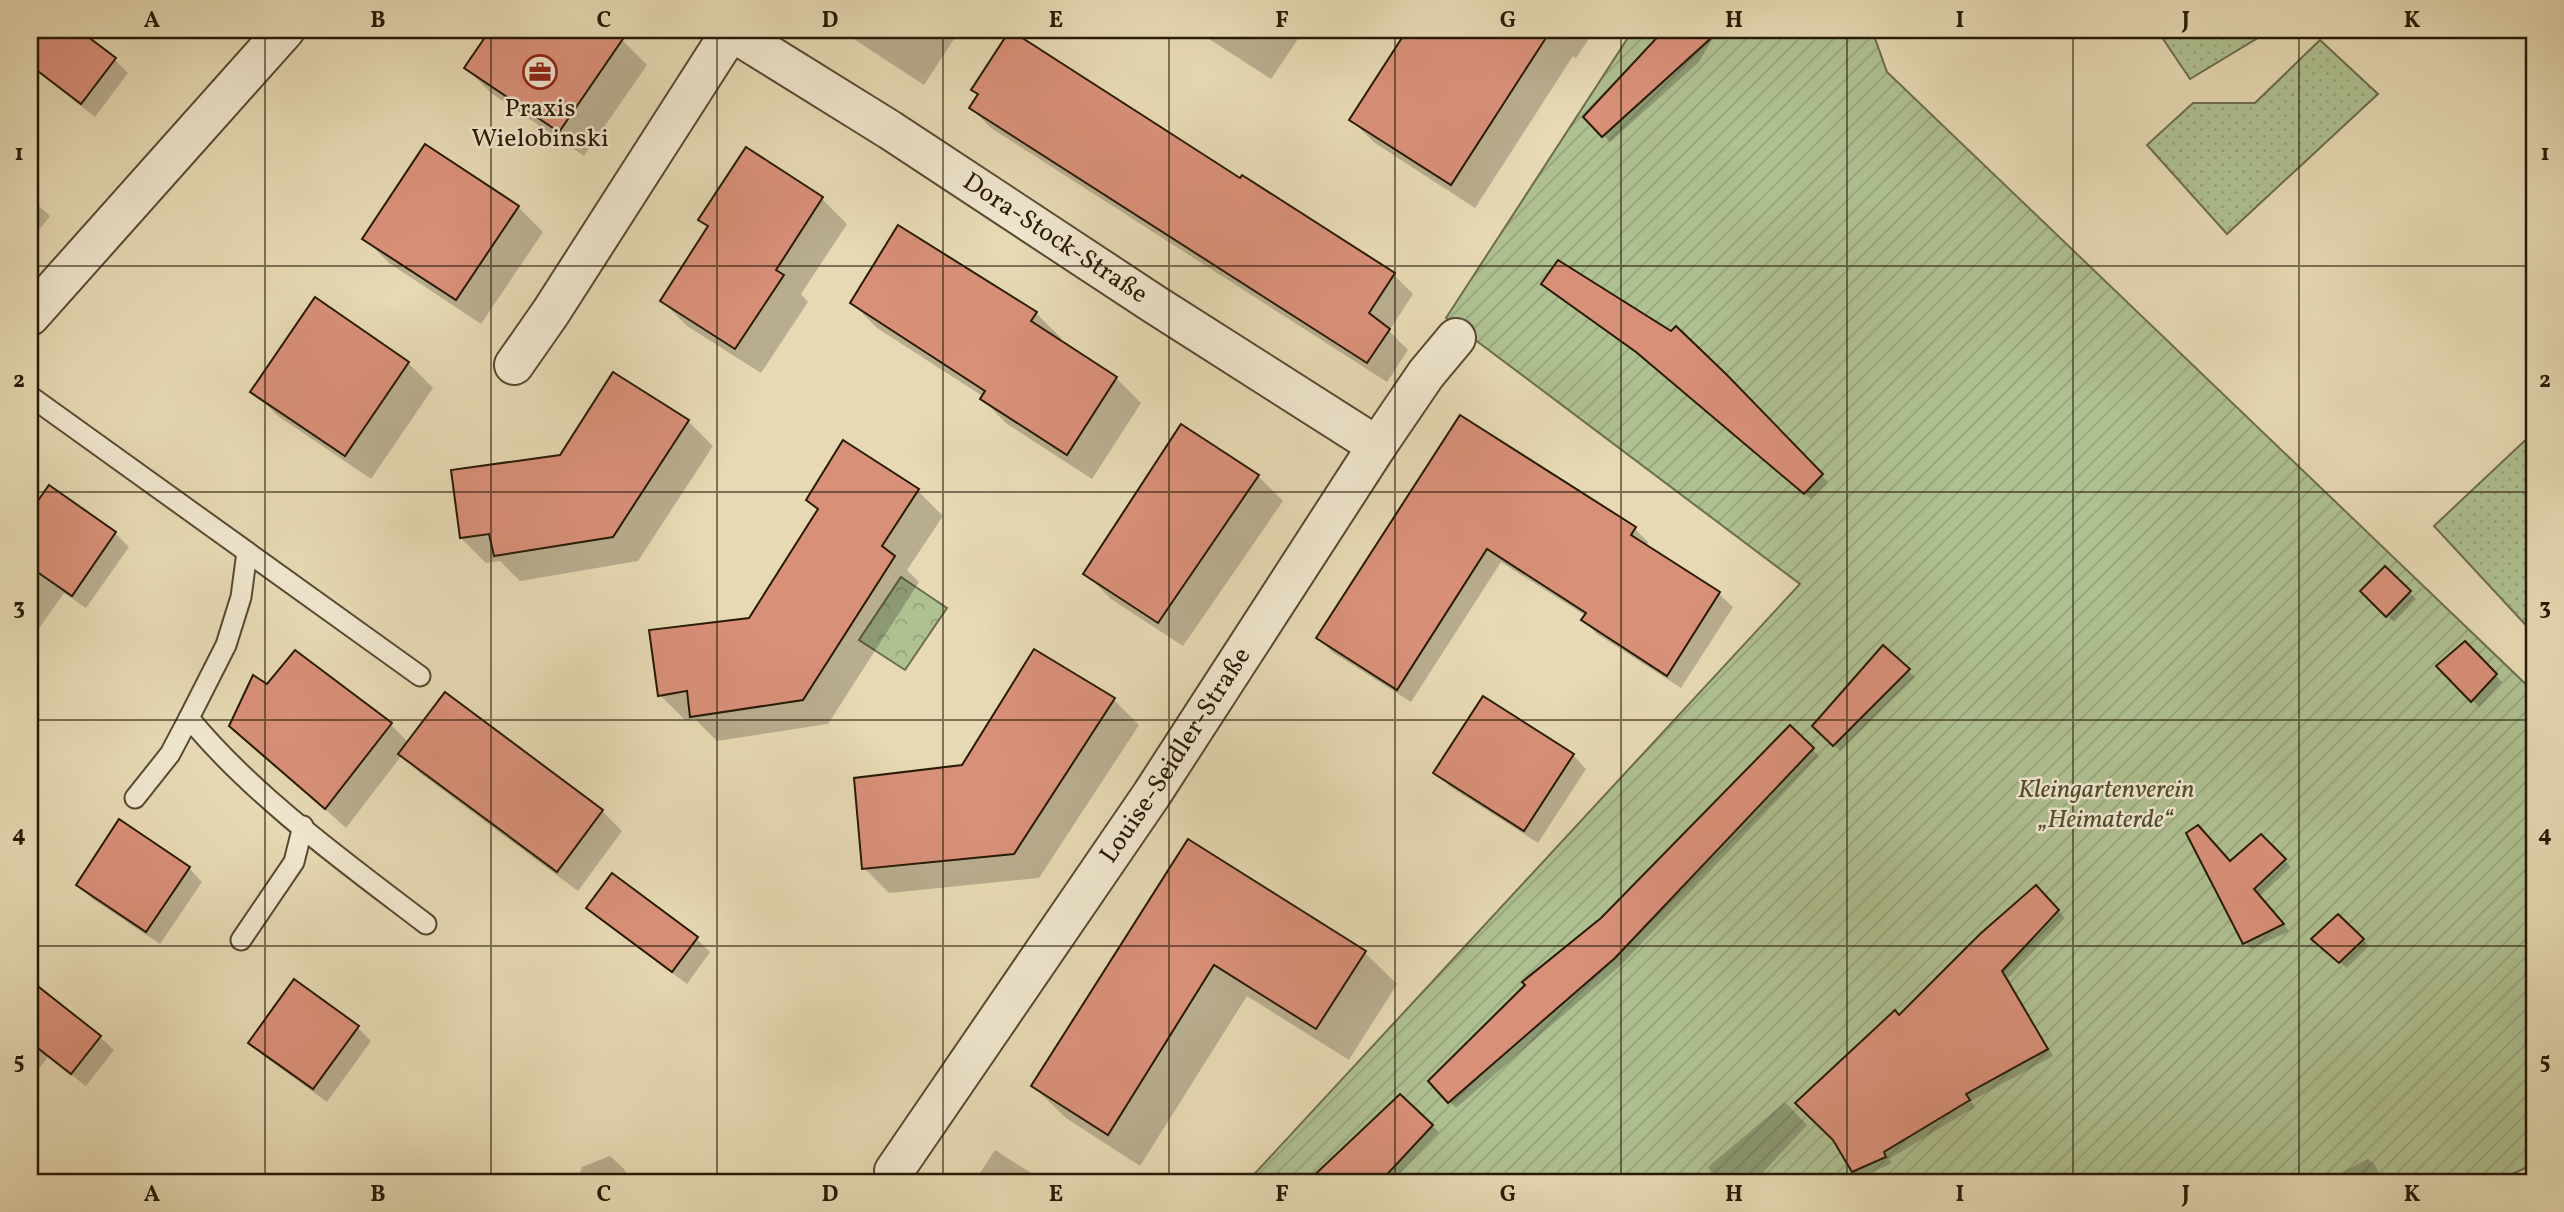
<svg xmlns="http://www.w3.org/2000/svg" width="2564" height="1212" viewBox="0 0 2564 1212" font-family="Vollkorn,serif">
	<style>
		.grass { fill: url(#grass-dots); stroke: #6c6d4c; stroke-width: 2 }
		.park { fill: url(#park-crowns); stroke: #6c6d4c; stroke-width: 2 }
		.garden { fill: url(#garden-furrows); stroke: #6c6d4c; stroke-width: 2 }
		.shadow { fill: #0003; fill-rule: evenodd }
		.building { fill: #d99079; stroke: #281a07; stroke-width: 2 }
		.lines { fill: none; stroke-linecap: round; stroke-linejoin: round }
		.service-casing { stroke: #584a32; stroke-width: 23 }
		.minor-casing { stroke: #584a32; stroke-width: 42 }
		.tertiary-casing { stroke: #584a32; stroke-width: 42 }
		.service { stroke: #efe6ce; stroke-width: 19 }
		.minor { stroke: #efe6ce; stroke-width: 38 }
		.tertiary { stroke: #efe6ce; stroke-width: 38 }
		.grid { fill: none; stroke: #281a07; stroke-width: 2; stroke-opacity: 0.55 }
		.labels { text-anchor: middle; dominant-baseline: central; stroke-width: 5; stroke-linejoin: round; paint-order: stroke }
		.poi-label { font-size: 26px; fill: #281a07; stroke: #efe6ce }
		.street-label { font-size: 26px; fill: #281a07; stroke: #efe6ce }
		.park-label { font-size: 26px; font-style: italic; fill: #504c30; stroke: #efe6ce }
		.neatline { fill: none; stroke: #281a07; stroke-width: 2.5 }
		.grid-label { font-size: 23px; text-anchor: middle; font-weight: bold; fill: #281a07 }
	</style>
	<defs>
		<pattern id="grass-dots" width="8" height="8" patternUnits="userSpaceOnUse" patternTransform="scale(1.75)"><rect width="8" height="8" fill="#afc091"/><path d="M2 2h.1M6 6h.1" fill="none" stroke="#97a47c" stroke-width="1.8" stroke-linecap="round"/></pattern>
		<pattern id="park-crowns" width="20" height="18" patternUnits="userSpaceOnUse" patternTransform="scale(1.75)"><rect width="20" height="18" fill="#afc091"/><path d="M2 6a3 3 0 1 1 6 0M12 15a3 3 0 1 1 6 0" fill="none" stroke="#97a47c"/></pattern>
		<pattern id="garden-furrows" width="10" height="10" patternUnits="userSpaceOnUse" patternTransform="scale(1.75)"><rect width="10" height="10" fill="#afc091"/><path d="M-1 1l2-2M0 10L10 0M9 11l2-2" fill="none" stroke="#97a47c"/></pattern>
	</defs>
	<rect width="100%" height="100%" fill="#e6d9b3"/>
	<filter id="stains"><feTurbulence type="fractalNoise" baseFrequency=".00286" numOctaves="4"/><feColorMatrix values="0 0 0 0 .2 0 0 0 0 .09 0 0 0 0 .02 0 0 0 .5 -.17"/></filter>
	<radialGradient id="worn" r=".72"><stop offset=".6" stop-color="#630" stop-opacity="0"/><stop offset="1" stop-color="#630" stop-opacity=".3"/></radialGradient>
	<g class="grass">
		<polygon points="2157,30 2271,30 2190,79"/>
		<polygon points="2320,40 2378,94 2227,234 2147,145 2193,103 2255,103"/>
		<polygon points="2534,432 2534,634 2434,526"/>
	</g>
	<polygon class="park" points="901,577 947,608 905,670 859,640"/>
	<polygon class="garden" points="1633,30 1872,30 1887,72 2534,692 2534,1164 2495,1182 1247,1182 1800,584 1446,318"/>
	<g class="shadow">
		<polygon points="30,30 76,30 115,60 128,73 95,117 30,66"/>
		<polygon points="493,30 607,30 622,40 647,65 584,156 491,93 466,68"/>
		<polygon points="840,30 960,30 924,85"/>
		<polygon points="1195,30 1304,30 1271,79"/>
		<polygon points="1409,30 1595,30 1576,58 1573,56 1475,208 1375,143 1351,120"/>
		<polygon points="1666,30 1700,30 1712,40 1699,62 1610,142 1586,117"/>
		<polygon points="974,90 1240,180 1393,274 1413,294 1389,331 1408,350 1387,382 991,128 971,108 979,95"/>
		<polygon points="30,198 50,216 30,242"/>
		<polygon points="822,199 847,224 801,294 808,302 761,373 687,326 662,301 709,228 700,220"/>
		<polygon points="518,207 543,232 481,324 389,263 364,238"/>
		<polygon points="1550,290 1733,383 1828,482 1811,499 1645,358"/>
		<polygon points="315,300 408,363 433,388 371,479 278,416 253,391"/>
		<polygon points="852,303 1036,313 1061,338 1059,341 1116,378 1141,403 1092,479 1007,424 982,399 984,397 877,328"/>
		<polygon points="1461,417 1635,529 1648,542 1646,547 1719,594 1733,607 1681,688 1597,634 1583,620 1586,616 1501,562 1411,702 1332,652 1319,638"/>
		<polygon points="688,421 713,446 638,561 520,581 500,561 486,563 461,538 561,456"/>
		<polygon points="1181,427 1258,476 1283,501 1183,646 1111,599 1086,574"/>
		<path d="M 844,442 L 918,491 L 943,516 L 907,570 L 919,582 L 828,724 L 717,741 L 695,719 L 685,720 L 660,695 L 750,620 L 819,511 L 808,500 ZM 695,688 L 695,692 L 678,694 L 678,691 Z"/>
		<polygon points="49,488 115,533 129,547 86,608 64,593 30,641 30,515"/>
		<polygon points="2385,569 2416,599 2394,622 2362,591"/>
		<polygon points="2464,643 2502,682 2479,707 2439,666"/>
		<polygon points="1883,647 1915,677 1840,751 1814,726"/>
		<polygon points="267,686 391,725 409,743 445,695 602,811 622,831 578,891 420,773 402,755 346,828 231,725"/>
		<polygon points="1114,700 1139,725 1039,878 889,893 864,868 963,766"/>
		<polygon points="1790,727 1819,756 1621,965 1456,1108 1430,1081 1603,919"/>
		<polygon points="1573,755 1586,769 1538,843 1449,786 1436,772"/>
		<polygon points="2261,837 2291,867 2259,897 2289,931 2251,949 2245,942 2230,863"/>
		<polygon points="1188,841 1364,952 1397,984 1349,1060 1247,996 1140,1166 1066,1118 1033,1086"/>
		<polygon points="189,868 202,882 160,944 91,898 78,885"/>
		<polygon points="2036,887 2065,918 2008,978 2053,1056 1971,1101 1975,1107 1889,1159 1892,1163 1860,1178 1853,1171"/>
		<polygon points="588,907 697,939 710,952 687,984 602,921"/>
		<polygon points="2338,916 2369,946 2347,968 2320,945"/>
		<polygon points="30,982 100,1037 114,1050 86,1086 48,1057 37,1071 30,1066"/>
		<polygon points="358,1028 371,1041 327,1102 264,1056 250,1042"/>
		<polygon points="1400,1096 1439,1132 1391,1182 1312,1182"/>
		<polygon points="1785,1102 1807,1125 1757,1179 1759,1182 1717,1182 1708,1167"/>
		<polygon points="995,1150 1045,1182 974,1182"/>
		<polygon points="610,1156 624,1169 631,1182 577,1182 582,1167"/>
		<polygon points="2368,1159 2375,1165 2383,1182 2343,1182 2339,1174"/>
	</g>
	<g class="building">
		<polygon points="30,30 79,30 116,58 81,104 30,65"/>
		<polygon points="490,30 629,30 559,132 464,68"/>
		<polygon points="1010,30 1240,178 1242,175 1395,273 1369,313 1390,329 1367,363 969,108 978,94 971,90"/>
		<polygon points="1407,30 1551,30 1451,185 1349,120"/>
		<polygon points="1664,30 1720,30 1602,137 1583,117"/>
		<polygon points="425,144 519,206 456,300 362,239"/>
		<polygon points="746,147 823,197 776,270 784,275 735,349 660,301 708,226 698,220"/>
		<polygon points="898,225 1037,312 1031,321 1117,377 1067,455 980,399 985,391 850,303"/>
		<polygon points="1558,260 1671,331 1676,326 1727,375 1823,474 1804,494 1636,352 1541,284"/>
		<polygon points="315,297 409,362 345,456 250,392"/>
		<polygon points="613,372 689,420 613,537 494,556 489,534 460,538 451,470 560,455"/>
		<polygon points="1460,415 1636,527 1631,535 1720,592 1667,676 1581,620 1586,613 1487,549 1397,690 1316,638"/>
		<polygon points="1181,424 1259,475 1158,623 1083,574"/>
		<polygon points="843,440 919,489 882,546 895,556 803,700 690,717 687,691 658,696 649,630 749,618 818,509 806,500"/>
		<polygon points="49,485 116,532 72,596 30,567 30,512"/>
		<polygon points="2385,566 2411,591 2386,617 2360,591"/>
		<polygon points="2465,641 2497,674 2471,702 2436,666"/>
		<polygon points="1883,645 1910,669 1833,746 1812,726"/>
		<polygon points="1034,649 1115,698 1014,854 862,869 854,778 962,765"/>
		<polygon points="295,650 392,723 325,809 229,726 253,675 267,684"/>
		<polygon points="445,692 603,810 557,872 398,754"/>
		<polygon points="1483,696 1574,754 1524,831 1433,773"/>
		<polygon points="1790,725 1814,748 1615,958 1448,1103 1428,1081 1525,985 1522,982 1601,918"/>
		<polygon points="119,819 190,867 146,932 76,885"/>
		<polygon points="2198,825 2230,861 2261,834 2286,859 2254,889 2284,924 2243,944 2186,833"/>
		<polygon points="1188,839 1366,951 1316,1029 1214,965 1108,1135 1031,1086"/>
		<polygon points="612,873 698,937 672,972 586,908"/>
		<polygon points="2036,885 2059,910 2002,971 2048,1049 1966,1094 1970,1100 1884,1152 1886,1157 1852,1172 1833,1140 1795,1103 1895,1010 1899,1015 1980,934"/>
		<polygon points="2338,914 2364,939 2339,963 2311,939"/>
		<polygon points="294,979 359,1026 313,1089 248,1043"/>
		<polygon points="30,980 101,1036 71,1074 30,1042"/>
		<polygon points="1400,1094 1433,1125 1380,1182 1307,1182"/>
	</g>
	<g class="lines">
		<g class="service-casing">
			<g id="service">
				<polyline points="30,396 420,676"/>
				<path d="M 247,552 L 241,597 L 226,645 L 189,718 C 253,796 346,863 426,924"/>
				<polyline points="135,798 170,754 189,718"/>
				<polyline points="241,940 294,862 303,826"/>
			</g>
		</g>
		<g class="minor-casing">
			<g id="minor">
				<path id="s1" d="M 729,30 L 890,130 L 1154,304 L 1377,446"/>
				<polyline points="514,365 551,312 731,31"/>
				<path id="s2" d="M 894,1171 L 1152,794 L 1377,446 L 1426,374 L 1456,338"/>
			</g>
		</g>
		<g class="tertiary-casing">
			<polyline id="tertiary" points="30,316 285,30"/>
		</g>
		<use href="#service" class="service"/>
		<use href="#minor" class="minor"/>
		<use href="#tertiary" class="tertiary"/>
	</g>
	<path class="grid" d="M 265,30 L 265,1182M 491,30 L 491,1182M 717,30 L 717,1182M 943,30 L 943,1182M 1169,30 L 1169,1182M 1395,30 L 1395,1182M 1621,30 L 1621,1182M 1847,30 L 1847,1182M 2073,30 L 2073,1182M 2299,30 L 2299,1182M 30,266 L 2534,266M 30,492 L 2534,492M 30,720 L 2534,720M 30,946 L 2534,946"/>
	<defs>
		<g id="office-ring" transform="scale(1.75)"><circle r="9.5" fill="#efe6ce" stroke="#8f2418" stroke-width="1.5"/><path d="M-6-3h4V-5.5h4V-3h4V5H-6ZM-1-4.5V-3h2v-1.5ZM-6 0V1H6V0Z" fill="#8f2418"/></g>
	</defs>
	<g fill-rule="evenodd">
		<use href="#office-ring" x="540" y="72"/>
	</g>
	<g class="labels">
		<g class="poi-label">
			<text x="540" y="109">Praxis<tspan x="540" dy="30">Wielobinski</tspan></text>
		</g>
		<g class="street-label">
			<text stroke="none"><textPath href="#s1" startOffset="387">Dora-Stock-Straße</textPath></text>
			<text stroke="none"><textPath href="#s2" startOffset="502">Louise-Seidler-Straße</textPath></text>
		</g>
		<g class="park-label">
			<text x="2106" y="790">Kleingartenverein<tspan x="2106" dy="30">„Heimaterde“</tspan></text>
		</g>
	</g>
	<rect width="2564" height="1212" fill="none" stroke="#e6d9b3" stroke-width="77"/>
	<rect x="38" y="38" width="2488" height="1136" class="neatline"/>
	<g class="grid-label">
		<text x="152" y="27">A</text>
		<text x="378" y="27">B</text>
		<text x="604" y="27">C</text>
		<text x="830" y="27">D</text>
		<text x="1056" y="27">E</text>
		<text x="1282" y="27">F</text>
		<text x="1508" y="27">G</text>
		<text x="1734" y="27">H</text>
		<text x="1960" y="27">I</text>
		<text x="2186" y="27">J</text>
		<text x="2412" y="27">K</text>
		<text x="19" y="160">1</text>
		<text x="2545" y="160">1</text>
		<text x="19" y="387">2</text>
		<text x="2545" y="387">2</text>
		<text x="19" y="614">3</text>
		<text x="2545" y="614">3</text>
		<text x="19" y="841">4</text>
		<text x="2545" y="841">4</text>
		<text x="19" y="1068">5</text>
		<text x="2545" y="1068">5</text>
		<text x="152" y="1201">A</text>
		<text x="378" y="1201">B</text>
		<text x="604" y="1201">C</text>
		<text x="830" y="1201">D</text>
		<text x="1056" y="1201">E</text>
		<text x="1282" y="1201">F</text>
		<text x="1508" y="1201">G</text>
		<text x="1734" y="1201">H</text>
		<text x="1960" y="1201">I</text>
		<text x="2186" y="1201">J</text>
		<text x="2412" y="1201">K</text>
	</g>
	<rect width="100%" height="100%" filter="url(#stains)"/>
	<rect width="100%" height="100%" fill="url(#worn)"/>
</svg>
